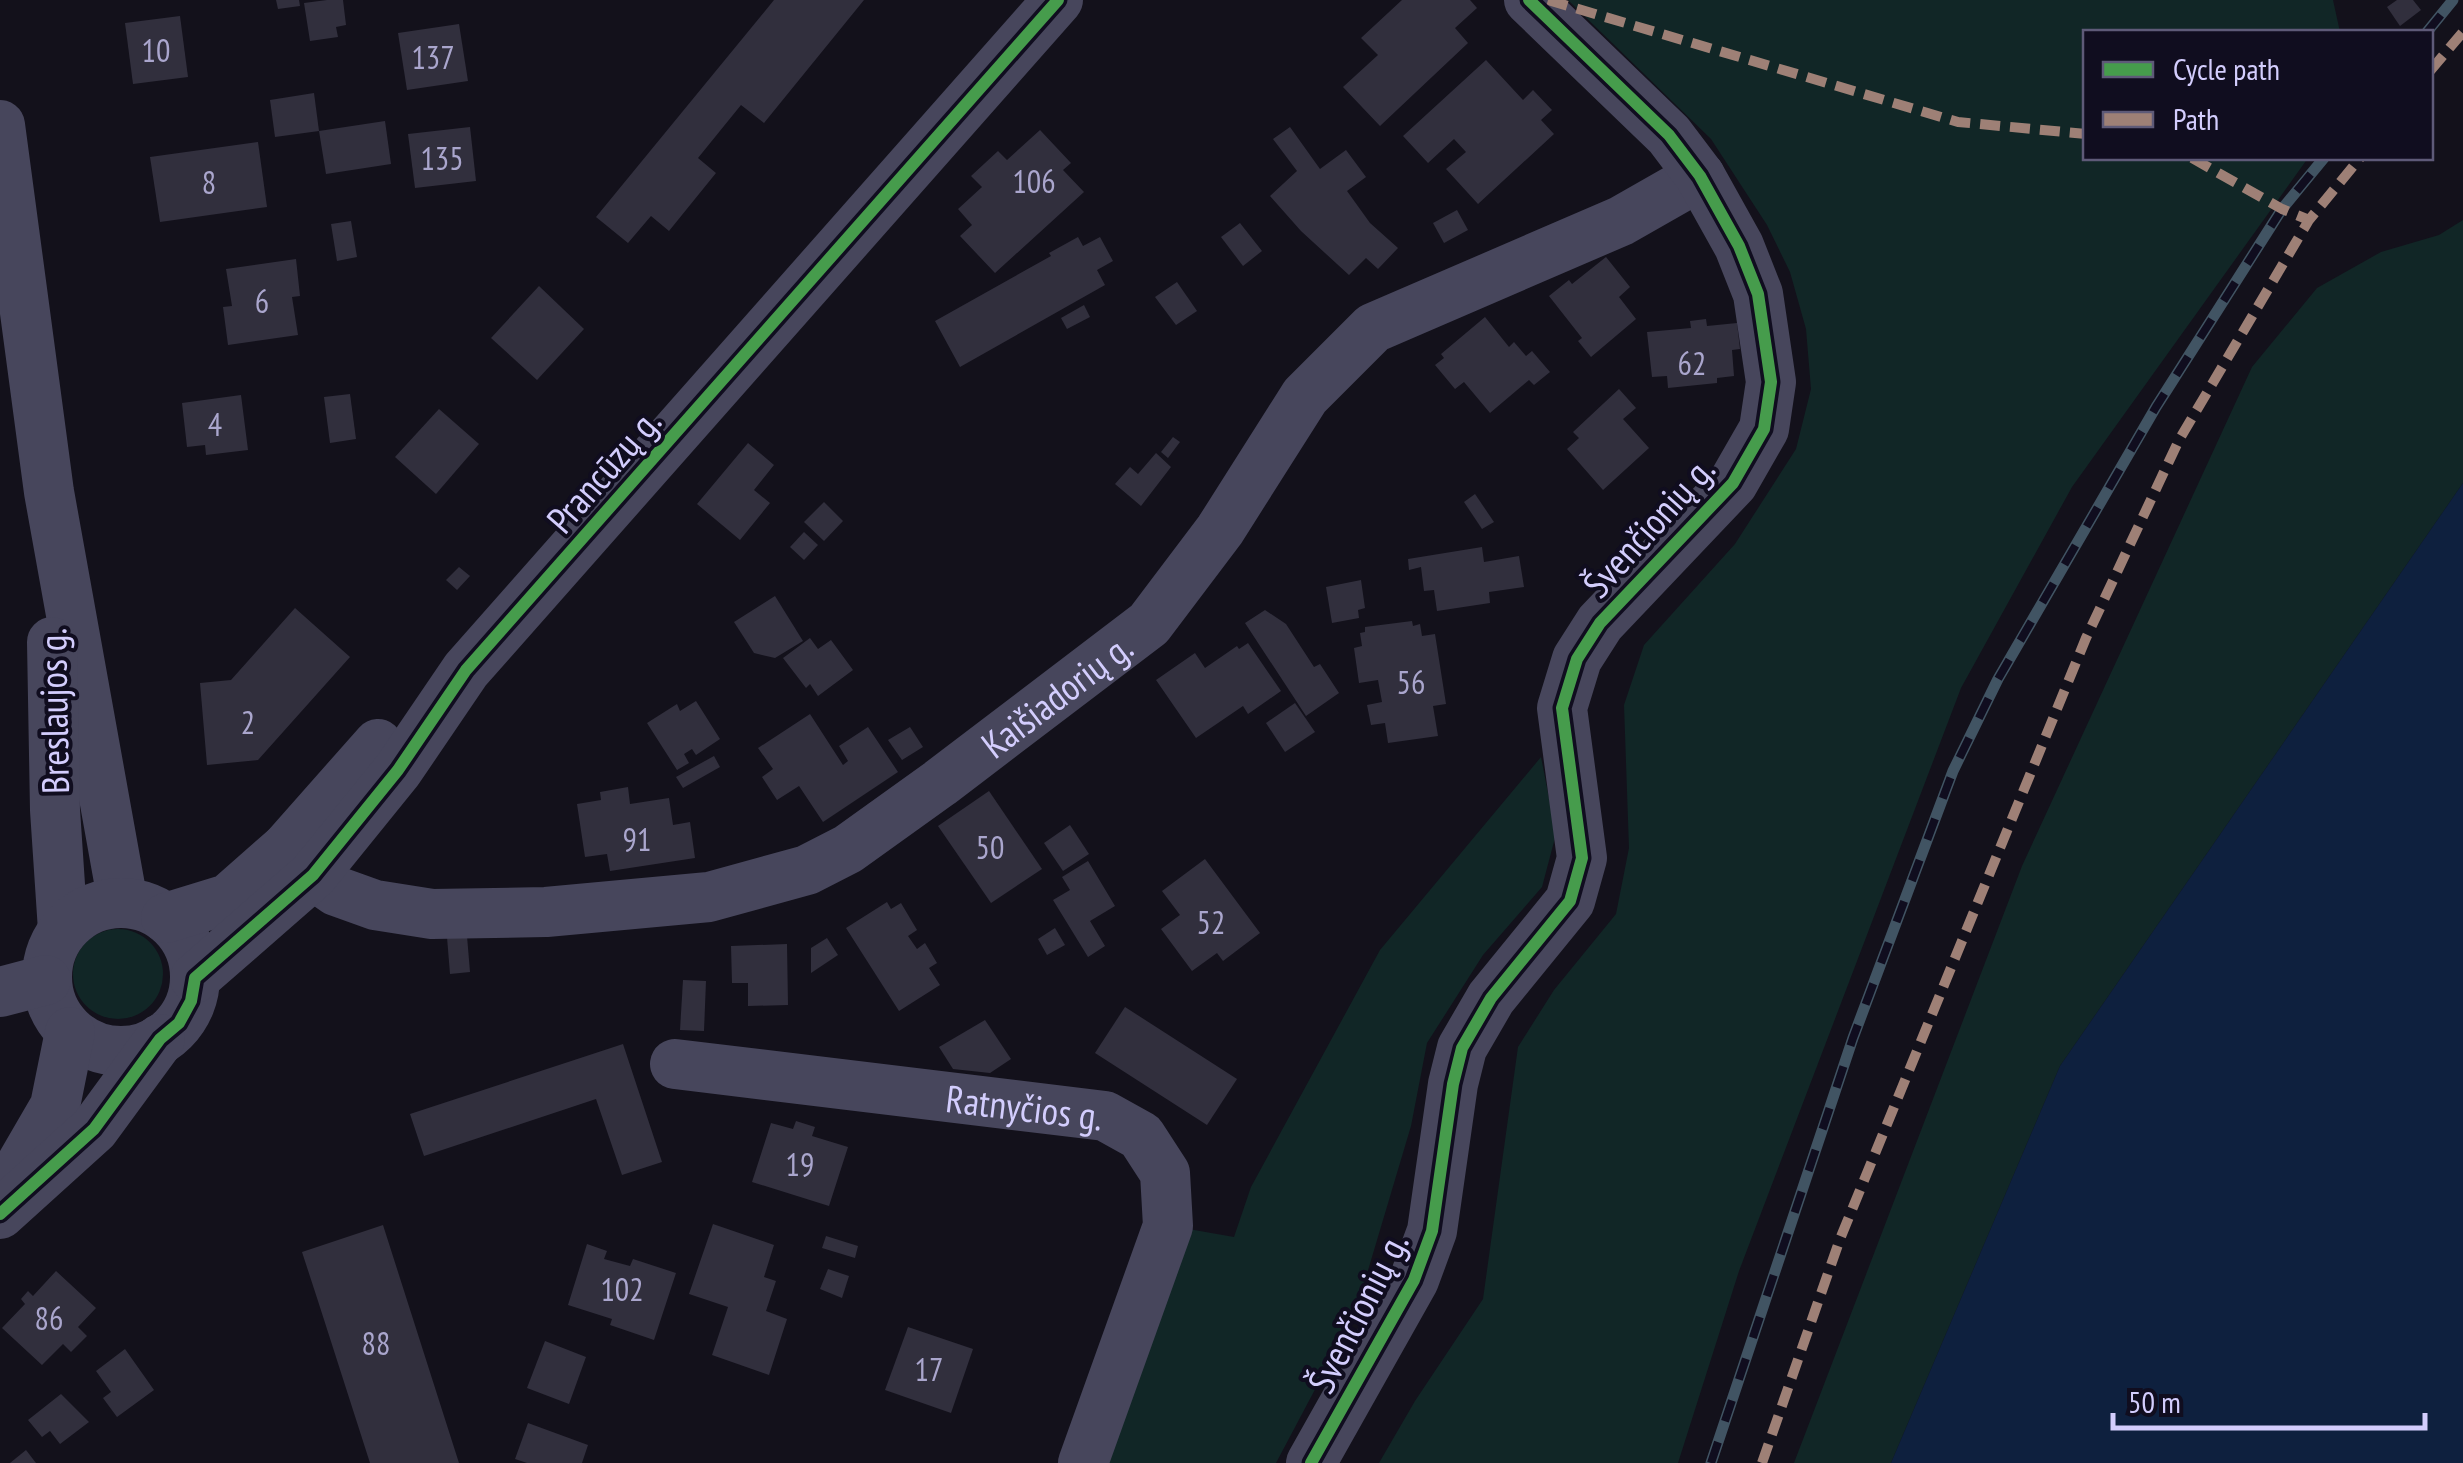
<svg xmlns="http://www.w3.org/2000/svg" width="2463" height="1463" font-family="'PT Sans Narrow',sans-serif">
	<rect width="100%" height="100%" fill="#13111b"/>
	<g fill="#112626">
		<polygon points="1568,0 2333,0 2340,32 2086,32 2086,158 2308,158 2072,487 1961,688 1739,1271 1678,1463 1379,1463 1415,1401 1483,1299 1518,1047 1554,990 1616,914 1629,848 1624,705 1644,645 1735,544 1796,449 1811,389 1806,329 1790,272 1767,225 1711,139"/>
		<polygon points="2463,220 2463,483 2060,1066 1891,1463 1794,1463 2022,866 2252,367 2317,288 2381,252 2439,235"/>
		<polygon points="1541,757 1556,834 1542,887 1483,955 1427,1043 1411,1126 1355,1314 1276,1463 1102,1463 1177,1227 1234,1237 1251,1187 1380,950"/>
		<circle cx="118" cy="974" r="45"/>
	</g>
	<polygon fill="#0e203e" points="2463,483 2463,1463 1891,1463 2060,1066"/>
	<g fill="#312f3d">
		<polygon points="276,0 299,0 300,6 278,9"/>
		<polygon points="327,0 343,0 346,25 336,27 338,37 310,41 304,3"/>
		<polygon points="774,0 864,0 764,123 741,105 698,158 716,173 669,231 651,216 628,243 596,217"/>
		<polygon points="1402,0 1470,0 1477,8 1455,28 1468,43 1380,126 1343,87 1378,55 1361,38"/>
		<polygon points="2397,0 2413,0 2421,10 2400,26 2387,7"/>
		<polygon points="180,16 188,77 133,84 125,23"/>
		<polygon points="459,24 468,81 407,90 398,33"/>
		<polygon points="1486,60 1523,100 1533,90 1552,110 1541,120 1554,134 1478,204 1446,169 1466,152 1454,139 1428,163 1403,136"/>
		<polygon points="314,93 319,131 275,137 270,100"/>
		<polygon points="385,121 391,164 326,174 319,131"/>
		<polygon points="470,127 476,181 415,188 408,134"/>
		<polygon points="1290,127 1320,169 1346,150 1366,177 1347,191 1370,223 1398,248 1378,269 1366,258 1349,275 1301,231 1270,196 1297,171 1273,139"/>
		<polygon points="1040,130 1071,163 1063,170 1084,192 995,273 960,236 972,225 958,209 982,187 971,176 998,151 1007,160"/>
		<polygon points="258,142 267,207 160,222 150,157"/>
		<polygon points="1457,210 1468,230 1444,243 1433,223"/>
		<polygon points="351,221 357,257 337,261 331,224"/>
		<polygon points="1240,223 1262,251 1243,266 1221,237"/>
		<polygon points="1078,237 1083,246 1100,237 1113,261 1097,270 1105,285 960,367 935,321 1051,256 1049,253"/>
		<polygon points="1606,257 1630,287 1619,297 1636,319 1591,357 1578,341 1582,338 1549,296 1569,280 1572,284"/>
		<polygon points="296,259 300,296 292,297 298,335 228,345 223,307 232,306 226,269"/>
		<polygon points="1177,282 1197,311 1176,325 1155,297"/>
		<polygon points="539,286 584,329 537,380 491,338"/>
		<polygon points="1084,305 1090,317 1067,329 1061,318"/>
		<polygon points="1485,317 1509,347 1514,342 1526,356 1532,351 1550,372 1534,385 1529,380 1490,413 1464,382 1455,389 1435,365 1444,358 1441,354"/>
		<polygon points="1706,319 1707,326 1737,323 1740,349 1732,350 1734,376 1717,378 1717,383 1668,388 1667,376 1652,377 1647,332 1691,328 1690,321"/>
		<polygon points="1619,389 1636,408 1623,419 1649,448 1603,490 1567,449 1579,438 1573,432"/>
		<polygon points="350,394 356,439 330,443 324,397"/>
		<polygon points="241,395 248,450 206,455 205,445 187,447 182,403"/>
		<polygon points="439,409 479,444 436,494 395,457"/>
		<polygon points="1173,437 1180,442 1168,458 1161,452"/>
		<polygon points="748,443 774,465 754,490 770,503 740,540 697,504"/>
		<polygon points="1156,453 1171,467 1141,506 1115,484 1130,467 1138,474"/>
		<polygon points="1475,494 1494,522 1482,529 1464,502"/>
		<polygon points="824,502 843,521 824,541 804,522"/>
		<polygon points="804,532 818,545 804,560 790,547"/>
		<polygon points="1482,547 1484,562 1519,556 1524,587 1489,592 1490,603 1437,611 1434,590 1424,591 1421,567 1409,570 1408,559"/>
		<polygon points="459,567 470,576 457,590 446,580"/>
		<polygon points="1361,580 1365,608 1358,610 1359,618 1332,623 1326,587"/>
		<polygon points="775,596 803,641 775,658 754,653 734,622"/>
		<polygon points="295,608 350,657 258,760 207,765 200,683 231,680"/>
		<polygon points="1265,610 1286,624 1314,667 1320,664 1339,693 1306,716 1245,623"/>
		<polygon points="1412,621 1413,626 1420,624 1422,636 1435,634 1446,704 1433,706 1438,736 1388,743 1385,723 1371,725 1367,705 1382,702 1378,680 1359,683 1354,648 1362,646 1360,633 1365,632 1365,627"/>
		<polygon points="810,638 818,649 831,640 853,670 818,696 810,684 806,688 783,658"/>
		<polygon points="1248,643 1281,691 1248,714 1243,706 1196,738 1156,680 1195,653 1205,668 1237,646 1239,649"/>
		<polygon points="696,701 720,739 696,755 692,749 684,754 689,763 677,770 647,723 677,704 680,711"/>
		<polygon points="1295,703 1315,732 1285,752 1266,723"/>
		<polygon points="810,714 843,765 848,761 839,746 868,727 898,772 823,822 799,786 777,800 762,777 773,769 758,748"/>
		<polygon points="910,727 923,747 902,760 888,740"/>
		<polygon points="714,756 720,767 683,788 676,777"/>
		<polygon points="628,787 630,804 669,798 673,825 690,822 695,858 610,871 607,854 585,857 577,804 601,800 600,792"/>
		<polygon points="989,791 1042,869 991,903 938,826"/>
		<polygon points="1070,825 1089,854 1063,871 1044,843"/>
		<polygon points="1205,859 1260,933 1223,961 1217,953 1192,971 1161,929 1180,915 1162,891"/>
		<polygon points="1088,861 1115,906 1090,921 1105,946 1088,957 1053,900 1070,890 1062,877"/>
		<polygon points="887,902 891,909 901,903 917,930 908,936 917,949 925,943 937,963 929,968 940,985 899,1011 846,928"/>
		<polygon points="1055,928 1065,945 1047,955 1038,939"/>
		<polygon points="467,936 470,972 450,974 447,937"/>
		<polygon points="827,938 838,955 811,973 811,948"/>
		<polygon points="787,944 788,1005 748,1006 748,983 732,983 731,946"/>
		<polygon points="683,980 706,981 704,1031 680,1030"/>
		<polygon points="1125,1007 1237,1079 1207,1125 1095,1053"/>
		<polygon points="985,1020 1011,1059 990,1073 953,1069 939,1047"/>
		<polygon points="623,1044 662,1162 622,1175 596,1099 424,1156 410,1114"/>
		<polygon points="796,1121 815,1127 812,1136 848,1147 829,1206 752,1182 771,1123 793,1129"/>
		<polygon points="713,1224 774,1245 764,1277 776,1281 766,1311 787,1319 769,1375 712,1355 728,1307 689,1294"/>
		<polygon points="383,1225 459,1463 370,1463 318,1301 302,1252"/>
		<polygon points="826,1236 858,1246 855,1258 822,1248"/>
		<polygon points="587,1244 607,1251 604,1259 630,1266 633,1259 676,1273 654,1340 610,1325 612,1319 568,1305"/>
		<polygon points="828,1269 849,1276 842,1298 820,1289"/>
		<polygon points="56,1271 96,1308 78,1327 87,1336 71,1352 63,1344 42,1365 2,1328 25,1304 21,1299 28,1291 33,1296"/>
		<polygon points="908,1327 973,1349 951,1413 885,1390"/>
		<polygon points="545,1341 586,1357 569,1404 527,1388"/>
		<polygon points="125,1349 154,1390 117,1417 103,1398 111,1392 96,1371"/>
		<polygon points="61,1394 89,1422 60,1444 50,1431 42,1437 28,1420"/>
		<polygon points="528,1423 588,1445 582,1463 527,1463 515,1459"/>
		<polygon points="26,1450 36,1463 10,1463"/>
	</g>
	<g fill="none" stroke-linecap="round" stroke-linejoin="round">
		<g stroke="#47465c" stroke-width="50">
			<polyline points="0,125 49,492 123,903"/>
			<polyline points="52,642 55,810 63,930"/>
			<path id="s1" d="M286 848 313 875 336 891 375 905 432 914 546 912 709 897 807 870 848 849 940 783 1149 624 1220 530 1305 396 1373 328 1621 221 1700 176"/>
			<circle cx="121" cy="977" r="74"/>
			<polyline points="166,918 228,899 286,848 378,744"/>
			<polyline points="195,978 313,875 398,770 466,670 1058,0"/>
			<polyline points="0,992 46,980"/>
			<path id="s2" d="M675 1064 1105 1116 1141 1136 1165 1173 1168 1226 1083 1463"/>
			<polyline points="8,1187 55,1106 70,1032"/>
			<polyline points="0,1214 94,1129 160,1039"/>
			<polyline points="1311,1463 1414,1280 1432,1231 1453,1084 1462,1048 1491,998 1570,901 1582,858 1562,708 1577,659 1600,623 1733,483 1764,429 1771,382 1758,294 1739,246 1700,176 1669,135 1529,0"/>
		</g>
		<g stroke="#415463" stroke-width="11">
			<g id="rail">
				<polyline points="2427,32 2453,0"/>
				<polyline points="1711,1463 1853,1038 1953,771 1998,679 2156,407 2282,209 2324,158"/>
			</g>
		</g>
		<use href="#rail" stroke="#100d1f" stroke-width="8" stroke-dasharray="22" stroke-linecap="butt"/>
		<g stroke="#9e8076" stroke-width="10" stroke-dasharray="20 10" stroke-linecap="butt">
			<polyline points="1548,0 1958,122 2086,134"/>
			<polyline points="2430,71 2463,32"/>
			<polyline points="2192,158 2282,209 2309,220"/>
			<polyline points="1762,1463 1840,1239 2086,638 2179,440 2309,220 2360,158"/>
		</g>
		<g stroke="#100d1f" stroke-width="19">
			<g id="cycleway">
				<polyline points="0,1214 94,1129 160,1039 179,1023 191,1001 195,978 313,875 398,770 466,670 1058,0"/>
				<polyline points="1311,1463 1414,1280 1432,1231 1453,1084 1462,1048 1491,998 1570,901 1582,858 1562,708 1577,659 1600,623 1733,483 1764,429 1771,382 1758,294 1739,246 1700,176 1669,135 1529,0"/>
			</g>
		</g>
		<use href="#cycleway" stroke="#469c4c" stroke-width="12"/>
	</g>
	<g text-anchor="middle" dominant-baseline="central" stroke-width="8" stroke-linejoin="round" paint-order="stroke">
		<g font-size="32" fill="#aaa6cd">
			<text x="156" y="50">10</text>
			<text x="433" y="57">137</text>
			<text x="442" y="158">135</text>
			<text x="1034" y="181">106</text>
			<text x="209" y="182">8</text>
			<text x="262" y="301">6</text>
			<text x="1692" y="363">62</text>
			<text x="215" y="424">4</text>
			<text x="1411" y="682">56</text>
			<text x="248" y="722">2</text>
			<text x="637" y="839">91</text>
			<text x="990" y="847">50</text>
			<text x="1211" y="922">52</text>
			<text x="800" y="1164">19</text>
			<text x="622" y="1289">102</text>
			<text x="49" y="1318">86</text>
			<text x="376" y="1343">88</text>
			<text x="929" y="1369">17</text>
		</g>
		<g font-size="38" fill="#d3cdfd" stroke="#100d1f">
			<text transform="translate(603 470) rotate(-49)">Prancūzų g.</text>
			<text transform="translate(1648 526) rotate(-48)">Švenčionių g.</text>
			<text stroke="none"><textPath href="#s1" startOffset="850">Kaišiadorių g.</textPath></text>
			<text transform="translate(53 711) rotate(-91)">Breslaujos g.</text>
			<text stroke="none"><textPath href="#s2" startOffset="352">Ratnyčios g.</textPath></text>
			<text transform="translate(1357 1312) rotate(-63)">Švenčionių g.</text>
		</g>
	</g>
	<rect x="2083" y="30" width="350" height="130" fill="#100d1f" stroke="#5e5a78" stroke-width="2.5"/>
	<rect x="2103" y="62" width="50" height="15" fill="#469c4c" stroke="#5e5a78" stroke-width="2.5"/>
	<text x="2173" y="80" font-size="30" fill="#d3cdfd">Cycle path</text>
	<rect x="2103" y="112" width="50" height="15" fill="#9e8076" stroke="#5e5a78" stroke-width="2.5"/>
	<text x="2173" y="130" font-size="30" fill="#d3cdfd">Path</text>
	<path d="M2113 1413v15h312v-15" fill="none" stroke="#d3cdfd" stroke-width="5"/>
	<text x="2128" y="1413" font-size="30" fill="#d3cdfd" stroke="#100d1f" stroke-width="8" paint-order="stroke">50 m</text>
</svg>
